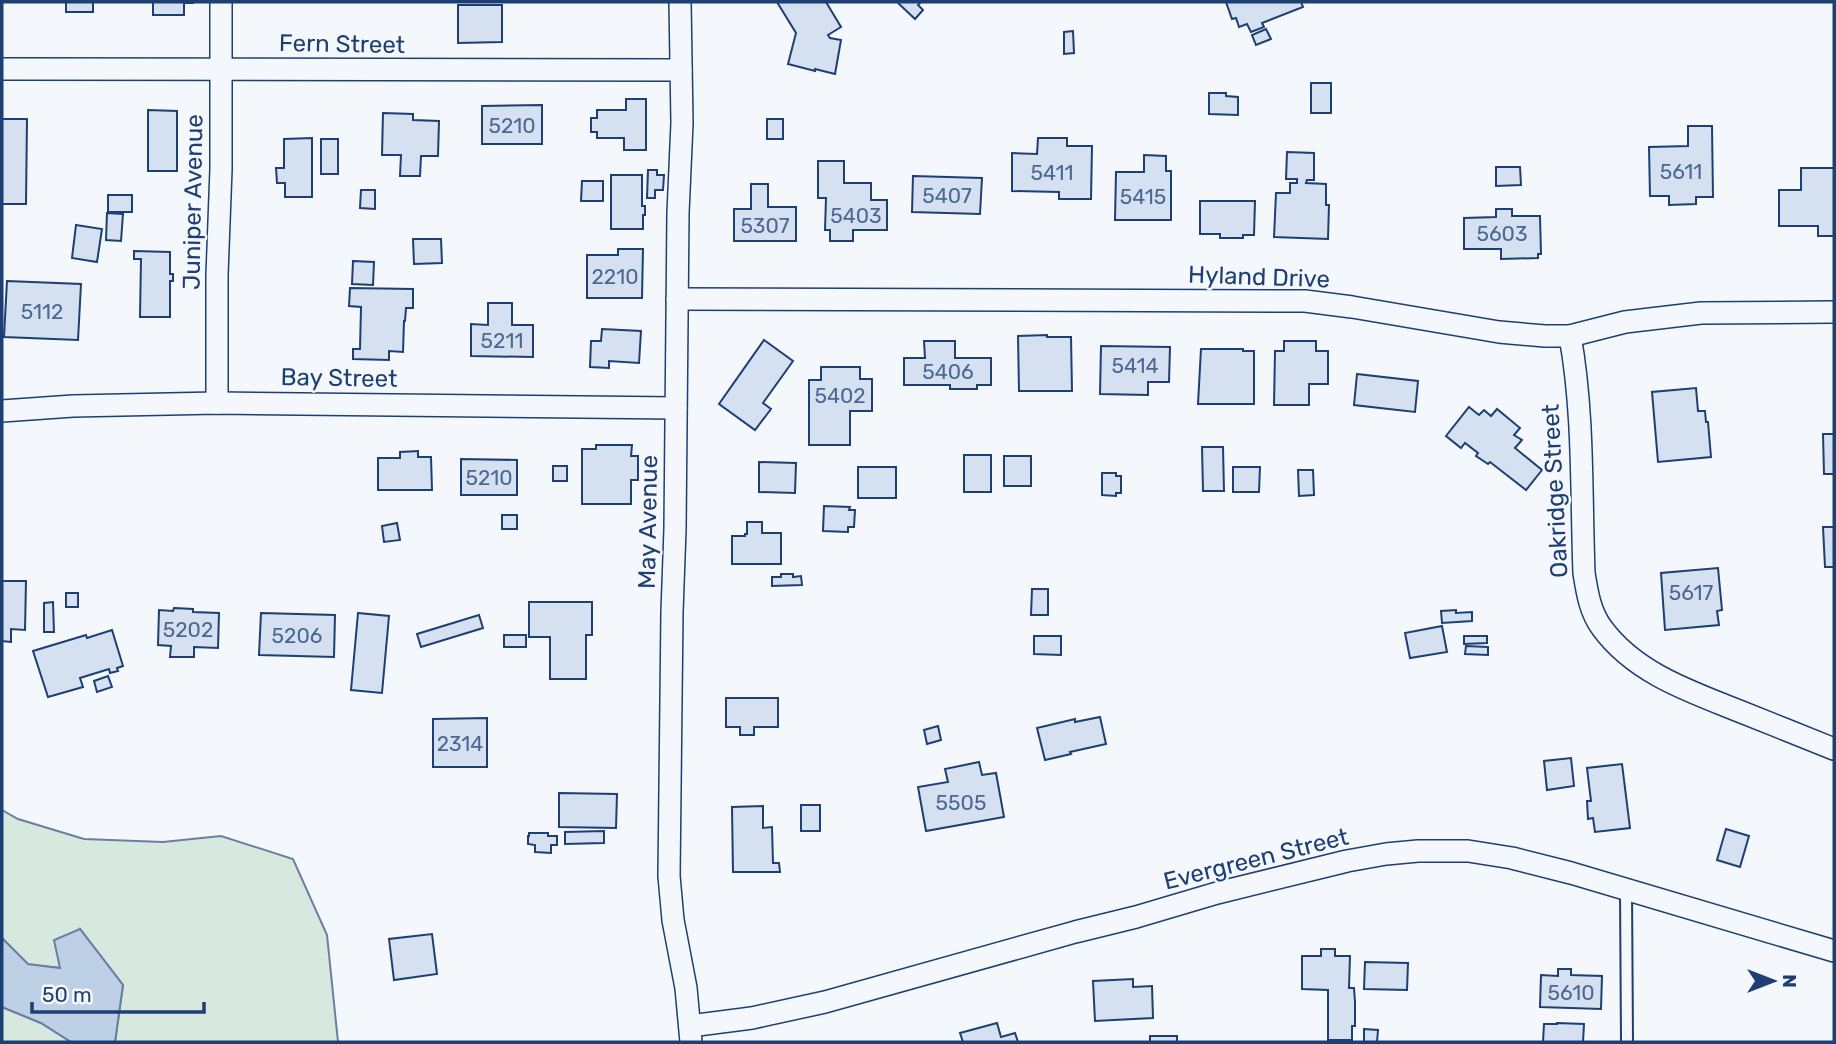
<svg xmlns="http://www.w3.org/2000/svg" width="1836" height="1044" font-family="Rubik,sans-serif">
	<rect width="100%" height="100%" fill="#f4f7fb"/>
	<g fill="#d7e8df" stroke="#687fa3" stroke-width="2">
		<polygon points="2,810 18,819 84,839 163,842 221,836 293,859 327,935 338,1042 115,1042 123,985 80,929 61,968 28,965 2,938"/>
		<polygon points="2,1007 41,1023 71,1042 2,1042"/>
	</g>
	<polygon fill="#bed0e5" stroke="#687fa3" stroke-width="2" points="80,929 123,985 115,1042 71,1042 41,1023 2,1007 2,938 28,964 60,968 54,940"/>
	<g fill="#d5e0f0" stroke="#1d3f73" stroke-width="2">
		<rect x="66" y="2" width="27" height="10"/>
		<polygon points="153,2 193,2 193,3 184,3 184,15 153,15"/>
		<polygon points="777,2 826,2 841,27 828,35 830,38 841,40 835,74 815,69 815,71 788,64 796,33"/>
		<polygon points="897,2 921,2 918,5 923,10 915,19"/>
		<polygon points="1226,2 1301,2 1303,7 1262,23 1264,27 1251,32 1247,24 1239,27 1236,18 1232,19"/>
		<polygon points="458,5 502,5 502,42 458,43"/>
		<polygon points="1266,29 1271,39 1256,45 1252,35"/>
		<polygon points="1073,31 1074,53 1064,54 1064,32"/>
		<rect x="1311" y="83" width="20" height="30"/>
		<polygon points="1209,93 1226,93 1226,96 1238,97 1238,115 1209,114"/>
		<polygon points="626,99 646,99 646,150 624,150 624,138 597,138 597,132 591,132 591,118 597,118 597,110 626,110"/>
		<polygon points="542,105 542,144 482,144 482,106"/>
		<polygon points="148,110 177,111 177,171 148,171"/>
		<polygon points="383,113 413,114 413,120 439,121 438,156 421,156 420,176 400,176 401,155 382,155"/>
		<polygon points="2,119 27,119 26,204 2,204"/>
		<rect x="767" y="119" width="16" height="20"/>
		<polygon points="1688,126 1712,126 1713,197 1696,197 1696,204 1669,205 1669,196 1650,196 1649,147 1688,146"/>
		<polygon points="312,138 312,197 285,197 285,183 277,183 276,168 284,168 284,139"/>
		<polygon points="1038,138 1067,138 1067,146 1092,146 1091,199 1059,199 1059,192 1012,191 1012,153 1037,154"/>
		<rect x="321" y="139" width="17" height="35"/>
		<polygon points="1287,152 1314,153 1314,180 1307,180 1306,183 1326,184 1326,205 1329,205 1328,239 1274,237 1276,193 1290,193 1290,183 1297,183 1297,179 1286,179"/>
		<polygon points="1144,155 1166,156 1166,171 1171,171 1171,220 1115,220 1116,172 1144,172"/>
		<polygon points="818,161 844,161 844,183 871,183 871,200 887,200 887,230 853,230 853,241 830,241 830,230 825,230 826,198 818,198"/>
		<polygon points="1496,167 1520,167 1521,185 1496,186"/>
		<polygon points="1801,168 1834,168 1834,236 1818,236 1818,226 1779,226 1779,190 1801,190"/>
		<polygon points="648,170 657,170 657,175 664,175 663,190 655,190 655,198 647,198"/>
		<polygon points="611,175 642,175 642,206 645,206 645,215 643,215 643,229 611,229"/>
		<polygon points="913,176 982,178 980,214 912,212"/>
		<polygon points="582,181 603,181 603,201 581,201"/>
		<polygon points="751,184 768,184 768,207 796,207 796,241 734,241 734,209 751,209"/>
		<polygon points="361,190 375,190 375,209 360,208"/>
		<rect x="108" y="195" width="24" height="17"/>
		<polygon points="1200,201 1255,201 1254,235 1243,235 1243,238 1220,238 1220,234 1200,234"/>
		<polygon points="1496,209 1512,209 1512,216 1540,216 1541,254 1538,254 1538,258 1501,259 1501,249 1464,249 1464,218 1496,217"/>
		<polygon points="107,213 123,214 121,241 106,240"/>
		<polygon points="76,225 102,229 97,262 72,258"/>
		<polygon points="413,239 441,239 442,263 414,264"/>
		<polygon points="618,249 643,249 642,298 587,298 587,255 618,255"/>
		<polygon points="134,251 170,252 170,274 173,274 173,281 170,281 170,317 140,317 141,259 134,259"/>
		<polygon points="353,261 374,262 373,285 352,284"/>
		<polygon points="7,281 81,284 78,340 4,337"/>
		<polygon points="350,288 413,289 413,308 406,308 405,321 404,321 403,352 389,351 389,360 353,359 353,349 360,349 361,307 349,306"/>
		<polygon points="488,303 512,303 512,325 533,325 533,357 471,356 471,324 488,325"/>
		<polygon points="602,329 641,331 639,363 609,361 609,368 590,367 591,341 601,341"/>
		<polygon points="1047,335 1047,337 1071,337 1072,391 1019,391 1018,336"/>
		<polygon points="764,340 793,361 763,403 771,409 755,430 719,404"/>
		<polygon points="924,341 955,341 955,358 991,358 991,385 977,385 977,389 950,389 950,385 904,385 904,358 925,358"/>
		<polygon points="1284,341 1316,341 1316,351 1328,351 1328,384 1309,384 1309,405 1274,405 1275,351 1284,351"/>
		<polygon points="1101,346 1170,347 1169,382 1148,382 1148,395 1100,394"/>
		<polygon points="1201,349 1243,349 1243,351 1254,351 1254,404 1198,404"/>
		<polygon points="821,367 860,367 860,379 872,379 872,411 850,411 850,445 809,445 809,380 821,380"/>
		<polygon points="1357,374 1418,381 1415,412 1354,405"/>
		<polygon points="1696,388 1698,411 1705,411 1706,422 1708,422 1711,457 1658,462 1652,392"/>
		<polygon points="1469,407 1479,415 1484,410 1491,416 1497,409 1520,428 1514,435 1522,440 1515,448 1542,470 1526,490 1490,462 1488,464 1476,456 1478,453 1465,443 1461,448 1446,436"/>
		<polygon points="1823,434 1834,434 1834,474 1824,474"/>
		<polygon points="596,445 632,445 631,456 638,456 638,480 631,480 631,504 582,504 582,449 596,449"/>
		<polygon points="1202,447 1223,447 1224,491 1203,491"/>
		<polygon points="418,451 418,457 431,457 432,490 378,490 378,458 400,458 400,452"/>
		<rect x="964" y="455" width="27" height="37"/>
		<rect x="1004" y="456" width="27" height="30"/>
		<polygon points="461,459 517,460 517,495 461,495"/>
		<polygon points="759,462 796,463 795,493 759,492"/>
		<rect x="553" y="466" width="14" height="15"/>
		<rect x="858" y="467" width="38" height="31"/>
		<polygon points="1233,467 1260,467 1259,492 1233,492"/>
		<polygon points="1298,470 1313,470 1314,495 1299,496"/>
		<polygon points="1102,473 1116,473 1116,476 1121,476 1121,493 1116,493 1116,496 1102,495"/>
		<polygon points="824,506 850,507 849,510 855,510 854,527 848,527 848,532 823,531"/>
		<rect x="502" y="515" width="15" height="14"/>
		<polygon points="747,522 762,522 762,533 781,533 781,564 732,564 732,536 745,536 745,534 747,534"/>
		<polygon points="397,523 400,540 384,542 382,526"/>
		<polygon points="1823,527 1834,527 1834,567 1825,567"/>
		<polygon points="1718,568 1722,610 1717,611 1719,625 1665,630 1661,573"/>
		<polygon points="781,574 793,574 793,577 801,576 802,585 772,586 772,577 781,577"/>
		<polygon points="2,581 26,581 25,630 11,629 11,642 2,641"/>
		<polygon points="1032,589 1048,589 1048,615 1031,615"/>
		<rect x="66" y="593" width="12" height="14"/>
		<polygon points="53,602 54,632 44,632 44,603"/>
		<polygon points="529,602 592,602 592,635 586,635 586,679 550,679 550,637 529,637"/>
		<polygon points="174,608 193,609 193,612 219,613 218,648 194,647 194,657 170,657 171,646 158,645 159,610 173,611"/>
		<polygon points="1456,610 1456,613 1472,612 1472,621 1442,623 1441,611"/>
		<polygon points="261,613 335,615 334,657 259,655"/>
		<polygon points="358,613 389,616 382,693 351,690"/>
		<polygon points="479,615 483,628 421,647 417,634"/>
		<polygon points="1442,626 1447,652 1410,658 1405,633"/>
		<polygon points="112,630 123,666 117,668 118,671 110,673 109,669 80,678 83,687 48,697 33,651 86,635 87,638"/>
		<rect x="504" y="635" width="22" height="12"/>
		<polygon points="1034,636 1061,636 1061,655 1034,654"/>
		<polygon points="1464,636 1487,636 1487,643 1464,644"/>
		<polygon points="1466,646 1488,647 1488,655 1465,654"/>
		<polygon points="108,676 112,687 97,692 94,681"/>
		<polygon points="726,698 778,698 778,727 754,727 754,735 740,735 740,727 726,727"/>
		<polygon points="1100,717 1106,744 1070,752 1071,754 1045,760 1037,728 1075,719 1075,722"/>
		<polygon points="487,718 487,767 433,767 433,719"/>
		<polygon points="938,726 941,740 927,744 924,730"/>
		<polygon points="1571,758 1574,786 1547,790 1544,761"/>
		<polygon points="979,762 982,775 996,773 1004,817 926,831 918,787 948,782 945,769"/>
		<polygon points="1622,764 1630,828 1595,832 1593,818 1588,819 1587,801 1591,801 1587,768"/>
		<polygon points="559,793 617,794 616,828 559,827"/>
		<rect x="801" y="805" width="19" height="26"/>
		<polygon points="763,806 763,828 772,827 773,863 779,863 780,872 733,872 732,807"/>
		<polygon points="1726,829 1749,836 1740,867 1717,860"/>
		<polygon points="604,831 604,843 565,844 565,832"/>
		<polygon points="529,833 548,833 548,836 557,836 557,845 551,845 551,853 535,852 535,845 528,844 528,836 529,836"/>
		<polygon points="432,934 437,974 394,980 389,939"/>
		<polygon points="1321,949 1335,949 1335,956 1350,956 1349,988 1354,988 1355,1002 1355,1026 1352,1026 1352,1040 1328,1040 1328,990 1302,989 1302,956 1321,956"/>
		<polygon points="1365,962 1408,963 1407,990 1364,989"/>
		<polygon points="1558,969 1571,969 1571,975 1602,976 1601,1009 1540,1007 1541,975 1558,976"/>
		<polygon points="1133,979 1133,987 1152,986 1153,1018 1095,1021 1093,981"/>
		<polygon points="997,1023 1001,1037 1015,1033 1018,1042 963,1042 960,1033"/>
		<polygon points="1557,1023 1584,1024 1583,1042 1543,1042 1544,1024 1557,1024"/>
		<polygon points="1364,1029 1378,1030 1377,1042 1364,1042"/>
		<rect x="1150" y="1036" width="27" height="6"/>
	</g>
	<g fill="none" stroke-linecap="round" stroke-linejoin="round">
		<g stroke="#1d3f73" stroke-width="14">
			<polyline id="service" points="1626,889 1627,1042"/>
		</g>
		<g stroke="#1d3f73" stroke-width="24">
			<g id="minor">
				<polyline points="680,2 682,123 678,213 675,529 672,612 669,876 673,920 686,988 691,1042"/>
				<path d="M2 69C228 68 454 71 681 70"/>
				<polyline points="677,299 1305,301 1352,307 1499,332 1545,336 1570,336 1625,322 1701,313 1834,312"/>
				<path d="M1570 336C1584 413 1581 494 1584 573 1587 592 1590 612 1602 628 1635 673 1689 691 1739 711 1771 724 1802 736 1834 749"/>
				<polyline points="217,403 217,275 221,169 221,2"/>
				<polyline points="2,411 73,406 217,403 676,408"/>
				<polyline points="690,1026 752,1018 825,1002 1075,932 1136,917 1217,893 1347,861 1386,854 1418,851 1468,851 1512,858 1571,873 1834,951"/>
			</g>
		</g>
		<use href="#service" stroke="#f4f7fb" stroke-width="10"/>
		<use href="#minor" stroke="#f4f7fb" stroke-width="21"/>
	</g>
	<g text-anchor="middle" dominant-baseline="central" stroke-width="5" stroke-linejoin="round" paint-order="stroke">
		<g font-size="21" fill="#4b6792">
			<text x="512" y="125">5210</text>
			<text x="1681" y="171">5611</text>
			<text x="1052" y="172">5411</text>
			<text x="947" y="195">5407</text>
			<text x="1143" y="196">5415</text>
			<text x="856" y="215">5403</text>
			<text x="765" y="225">5307</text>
			<text x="1502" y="233">5603</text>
			<text x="615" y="276">2210</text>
			<text x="42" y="311">5112</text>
			<text x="502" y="340">5211</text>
			<text x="1135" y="365">5414</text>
			<text x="948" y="371">5406</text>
			<text x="840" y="395">5402</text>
			<text x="489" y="477">5210</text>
			<text x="1691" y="592">5617</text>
			<text x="188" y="629">5202</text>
			<text x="297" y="635">5206</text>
			<text x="460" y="743">2314</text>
			<text x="961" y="802">5505</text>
			<text x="1571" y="992">5610</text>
		</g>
		<g font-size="24" fill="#1d3f73" stroke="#f4f7fb">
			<text transform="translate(342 44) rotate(1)">Fern Street</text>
			<text transform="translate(193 202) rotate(-89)">Juniper Avenue</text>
			<text transform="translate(1259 277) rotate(2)">Hyland Drive</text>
			<text transform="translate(339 378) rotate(1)">Bay Street</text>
			<text transform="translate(1555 491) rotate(-93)">Oakridge Street</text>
			<text transform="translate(648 522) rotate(-89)">May Avenue</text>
			<text transform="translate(1256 859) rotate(-14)">Evergreen Street</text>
		</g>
	</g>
	<rect width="1836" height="1044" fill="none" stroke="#1d3f73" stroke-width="7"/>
	<g transform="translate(1773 981) rotate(90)" stroke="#f4f7fb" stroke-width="5" paint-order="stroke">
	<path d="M0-5L12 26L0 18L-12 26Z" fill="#1d3f73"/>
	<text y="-10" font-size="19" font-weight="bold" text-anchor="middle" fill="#1d3f73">N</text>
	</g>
	<path d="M32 1002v10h172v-10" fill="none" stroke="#1d3f73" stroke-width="3.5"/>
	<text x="42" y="1002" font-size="21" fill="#1d3f73" stroke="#f4f7fb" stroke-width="5" paint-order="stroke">50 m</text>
</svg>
